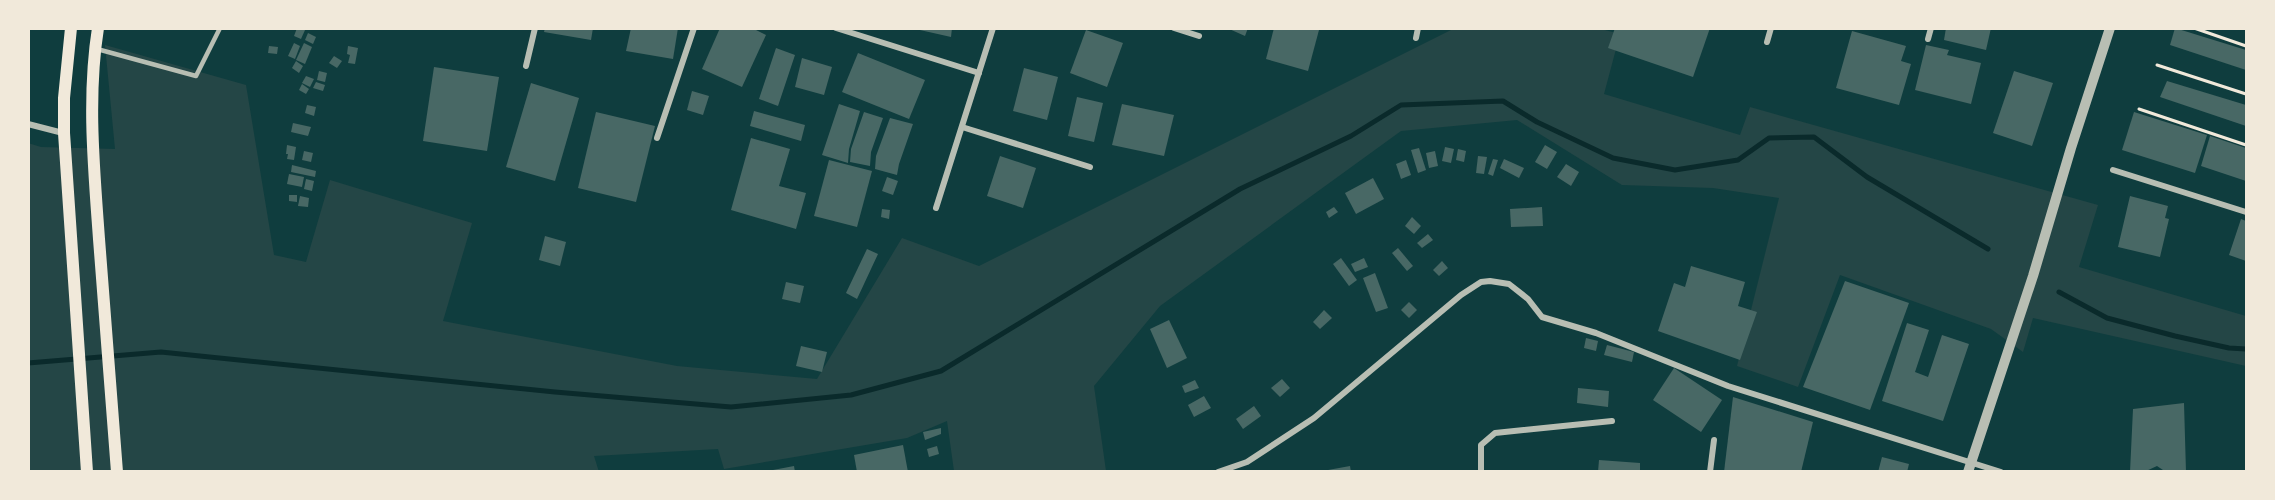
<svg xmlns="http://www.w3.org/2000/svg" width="2275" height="500" font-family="Figtree,sans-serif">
	<rect width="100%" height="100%" fill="#0f3d3e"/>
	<polygon fill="#244646" points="1453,29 1601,29 1620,34 1604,94 1740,135 1750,107 2098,205 2079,267 2246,316 2246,366 2033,318 2023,352 1991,329 1840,275 1798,387 1737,366 1779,198 1713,188 1622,185 1517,120 1401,131 1160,306 1094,386 1106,471 954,471 947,421 907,438 724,469 718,449 594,456 599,472 29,471 28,143 41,147 115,149 105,45 246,85 274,255 306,262 330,180 472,223 443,321 677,366 817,379 902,238 979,266"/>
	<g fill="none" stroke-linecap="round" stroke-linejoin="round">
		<g stroke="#0a2a2b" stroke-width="5">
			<polyline points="2059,292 2107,318 2175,336 2229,348 2246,349"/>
			<polyline points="28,363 161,352 555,392 731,407 851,395 941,371 1240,189 1351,136 1401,105 1503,101 1537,122 1613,158 1675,170 1738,160 1769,138 1814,137 1867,177 1988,249"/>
		</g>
	</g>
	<g fill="#486865">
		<polygon points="297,28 305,30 301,39 294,36"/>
		<polygon points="545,28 593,28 591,40 544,32"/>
		<polygon points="631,28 678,28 673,59 626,51"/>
		<polygon points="720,28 752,28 766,35 742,87 702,69"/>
		<polygon points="911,28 952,28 951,37"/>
		<polygon points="1227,28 1248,28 1245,36"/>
		<polygon points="1274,28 1319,30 1308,71 1266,59"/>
		<polygon points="1615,28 1710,28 1693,77 1608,48"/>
		<polygon points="1946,28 1991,28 1986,50 1944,40"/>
		<polygon points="2175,28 2246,50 2246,70 2170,45"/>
		<polygon points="1086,30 1123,43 1107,87 1070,73"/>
		<polygon points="1852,31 1906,46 1901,61 1911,64 1899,105 1836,88"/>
		<polygon points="308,33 316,37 313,44 305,40"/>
		<polygon points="294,43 300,46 295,59 288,56"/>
		<polygon points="304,43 312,47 305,64 296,60"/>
		<polygon points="1926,45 1949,50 1947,55 1981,63 1971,104 1915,90"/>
		<polygon points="269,46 278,47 277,54 268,53"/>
		<polygon points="348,46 358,48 355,64 348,63 350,55 347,54"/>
		<polygon points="776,48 795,55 778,106 759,99"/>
		<polygon points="858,53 925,80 909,119 842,92"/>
		<polygon points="334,56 342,61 337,68 329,63"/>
		<polygon points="802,58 832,67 824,95 795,87"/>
		<polygon points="296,61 303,66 299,73 292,68"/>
		<polygon points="434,67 499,77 487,151 423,141"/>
		<polygon points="1024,68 1058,77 1047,120 1013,111"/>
		<polygon points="319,71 327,73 325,82 317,80"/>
		<polygon points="2014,71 2053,83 2032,146 1993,133"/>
		<polygon points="306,76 314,79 310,87 302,83"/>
		<polygon points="2167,81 2246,105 2246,126 2160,97"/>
		<polygon points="316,82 325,85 323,91 313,88"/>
		<polygon points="531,83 579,98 555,181 506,167"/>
		<polygon points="302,84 309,89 306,94 299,90"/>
		<polygon points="692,91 709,96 703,115 687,110"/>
		<polygon points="1077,97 1103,103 1094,142 1068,136"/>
		<polygon points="839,104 860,111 849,149 848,163 822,155"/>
		<polygon points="1122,104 1174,115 1164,156 1112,145"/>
		<polygon points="307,105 316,107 314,116 305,113"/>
		<polygon points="754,111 805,125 801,141 750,126"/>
		<polygon points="596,112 655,126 636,202 578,188"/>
		<polygon points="864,112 883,118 871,152 870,166 850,162 851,149"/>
		<polygon points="2134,112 2207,135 2195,173 2122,150"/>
		<polygon points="890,118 913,124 899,164 897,175 875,169 876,156"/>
		<polygon points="293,123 311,127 308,136 291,132"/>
		<polygon points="2210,136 2246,148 2246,181 2201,166"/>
		<polygon points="751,138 790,149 779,186 806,193 796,229 731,210"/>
		<polygon points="287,145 296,147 294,160 287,159 288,154 286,154"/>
		<polygon points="1545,145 1557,152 1547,169 1535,162"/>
		<polygon points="1445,147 1454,149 1451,163 1442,161"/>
		<polygon points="1419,148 1426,170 1418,173 1411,150"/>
		<polygon points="1458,149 1466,151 1464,162 1456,160"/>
		<polygon points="304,151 313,153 311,162 302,160"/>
		<polygon points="1435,151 1438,166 1429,168 1426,153"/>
		<polygon points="1000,156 1036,168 1023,208 987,196"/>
		<polygon points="1478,156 1487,157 1484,174 1476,173"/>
		<polygon points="1493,159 1498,160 1493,176 1488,174"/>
		<polygon points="1504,159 1524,168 1519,178 1500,168"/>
		<polygon points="829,160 872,171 857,227 814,216"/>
		<polygon points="1406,160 1411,175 1401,179 1396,164"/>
		<polygon points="1566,164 1579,172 1571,186 1557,177"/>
		<polygon points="292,165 316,171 315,177 291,172"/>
		<polygon points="289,174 304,177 302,187 287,184"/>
		<polygon points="887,177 898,181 893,195 882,191"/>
		<polygon points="1373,178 1384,199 1356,214 1345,193"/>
		<polygon points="306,179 314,181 312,191 304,189"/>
		<polygon points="289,195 297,195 297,202 289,201"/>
		<polygon points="300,196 309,198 308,207 298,206"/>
		<polygon points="2130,196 2168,206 2165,218 2169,219 2160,257 2118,247"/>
		<polygon points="1334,207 1338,212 1329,218 1326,212"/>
		<polygon points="1542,207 1543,226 1511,227 1510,209"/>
		<polygon points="882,209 890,210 889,219 881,217"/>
		<polygon points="1412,217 1421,226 1414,234 1405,226"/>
		<polygon points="2241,219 2246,221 2246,261 2229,255"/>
		<polygon points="1428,234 1433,240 1422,248 1417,243"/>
		<polygon points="545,236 566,242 560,266 539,260"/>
		<polygon points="1398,248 1413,266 1407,271 1392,253"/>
		<polygon points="867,249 878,254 857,299 846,293"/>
		<polygon points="1341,258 1357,280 1349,286 1333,264"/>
		<polygon points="1364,258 1368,267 1355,272 1351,264"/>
		<polygon points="1442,261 1448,268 1439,276 1433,270"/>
		<polygon points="1691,266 1745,282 1738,306 1757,312 1740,360 1658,331 1674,283 1685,287"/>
		<polygon points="1375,273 1388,308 1376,312 1363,278"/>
		<polygon points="1845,281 1909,303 1870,410 1803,387"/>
		<polygon points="786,282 804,286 800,303 782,299"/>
		<polygon points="1409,302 1417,310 1409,318 1401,310"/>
		<polygon points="1324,310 1332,318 1320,329 1313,322"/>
		<polygon points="1169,320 1187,358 1167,368 1150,329"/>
		<polygon points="1907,323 1929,330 1915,372 1928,377 1942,335 1969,344 1943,421 1882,401"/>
		<polygon points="1586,338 1598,341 1596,351 1584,348"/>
		<polygon points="1607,345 1634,352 1632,362 1604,355"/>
		<polygon points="801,346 827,352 822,372 796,366"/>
		<polygon points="1674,368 1722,400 1701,432 1653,400"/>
		<polygon points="1282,379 1290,388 1280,397 1271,388"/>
		<polygon points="1195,380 1199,388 1185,393 1182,386"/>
		<polygon points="1578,388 1609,391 1608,407 1577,403"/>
		<polygon points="1204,396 1211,408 1194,417 1188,405"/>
		<polygon points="1733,397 1813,422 1801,472 1724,472"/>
		<polygon points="2184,403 2186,472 2166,472 2157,466 2144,472 2130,472 2133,409"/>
		<polygon points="1254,406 1261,416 1243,429 1236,419"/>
		<polygon points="941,428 941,434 925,440 923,432"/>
		<polygon points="903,445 908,472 857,472 854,455"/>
		<polygon points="937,446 939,454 929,457 927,449"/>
		<polygon points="1882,457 1909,464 1907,472 1878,472"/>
		<polygon points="1599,460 1640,463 1640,472 1598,472"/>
		<polygon points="794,466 795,472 773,472 773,470"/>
		<polygon points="1350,466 1351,472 1328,472 1328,470"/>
	</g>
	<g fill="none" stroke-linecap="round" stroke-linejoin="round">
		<g stroke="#f1e9da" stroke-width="3">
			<polyline points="2194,28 2246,46"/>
			<polyline points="2157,65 2246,94"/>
			<polyline points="2139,109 2246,145"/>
		</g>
		<polyline stroke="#b8beb3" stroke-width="4.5" points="97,49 196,76 220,28"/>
		<g stroke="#b8beb3" stroke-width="6">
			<polyline points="836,28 979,73"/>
			<polyline points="1174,28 1199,36"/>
			<polyline points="1416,38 1418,28"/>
			<polyline points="1928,39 1931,28"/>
			<polyline points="1767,42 1771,28"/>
			<polyline points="526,66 535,28"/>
			<polyline points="28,124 63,133"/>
			<polyline points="962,127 1090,167"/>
			<polyline points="657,138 694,28"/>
			<polyline points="2113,170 2246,212"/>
			<polyline points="936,208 993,28"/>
			<polyline points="1218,472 1247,462 1314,418 1461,295 1481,282 1490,281 1509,284 1528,299 1542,317 1596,333 1728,386 2001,472"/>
			<polyline points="1481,472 1481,445 1495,433 1612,421"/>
			<polyline points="1710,472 1714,440"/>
		</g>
		<polyline stroke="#b8beb3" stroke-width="10" points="1968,472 2033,276 2071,148 2110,28"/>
		<g stroke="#f1e9da" stroke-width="12">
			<polyline points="71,28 64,98 64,133 87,472"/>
			<path d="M98 28C87 97 94 169 99 239 105 316 111 394 117 472"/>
		</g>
	</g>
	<rect width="2275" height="500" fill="none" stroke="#f1e9da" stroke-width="60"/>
</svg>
